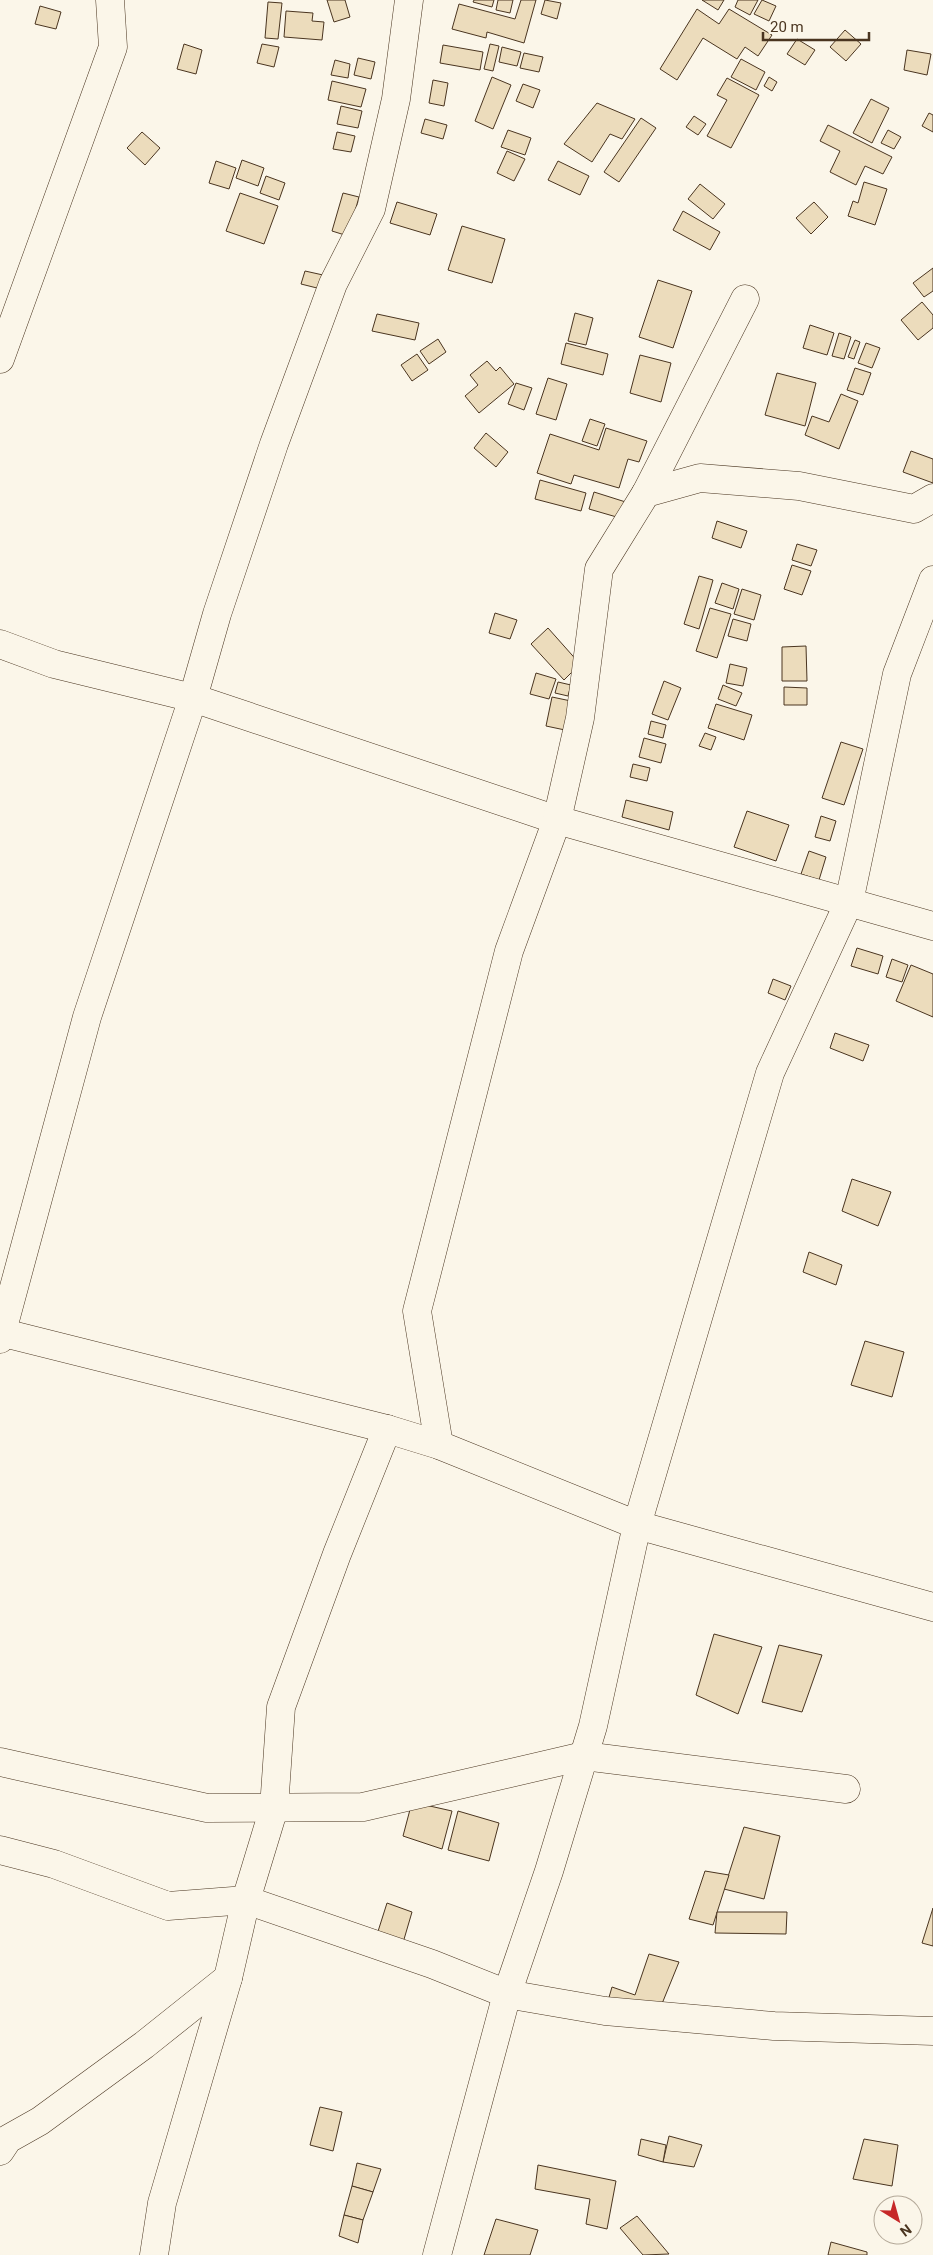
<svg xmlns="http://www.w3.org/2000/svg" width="933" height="2255" font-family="Roboto,sans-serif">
	<rect width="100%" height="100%" fill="#fbf6e9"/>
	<g fill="#ecdcbc" stroke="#4a3520">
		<polygon points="327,0 345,0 350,17 334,22"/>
		<polygon points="474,0 494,0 492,7 473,2"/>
		<polygon points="498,0 513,0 510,13 496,10"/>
		<polygon points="521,0 536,0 524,43 487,32 486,38 452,29 459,4 515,19"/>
		<polygon points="545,0 561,3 557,19 541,14"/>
		<polygon points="702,0 724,0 718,10"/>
		<polygon points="738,0 758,0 750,15 735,7"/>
		<polygon points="762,0 776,6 769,21 754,14"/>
		<polygon points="268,2 282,3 278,39 265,38"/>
		<polygon points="40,6 61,12 56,29 35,24"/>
		<polygon points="697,9 719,24 729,9 772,35 758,56 745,47 737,59 703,38 677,80 660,69"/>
		<polygon points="286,11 313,13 312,21 324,22 322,40 284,37"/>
		<polygon points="845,30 861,44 846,61 830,47"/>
		<polygon points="797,39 815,50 805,65 787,54"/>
		<polygon points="184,44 202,50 196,74 177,69"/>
		<polygon points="262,44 279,47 274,67 257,63"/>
		<polygon points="490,44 499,46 493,71 484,69"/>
		<polygon points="443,45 483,52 480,70 440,63"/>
		<polygon points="502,47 521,52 517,66 499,62"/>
		<polygon points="907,50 931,54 927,75 904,70"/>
		<polygon points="524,53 543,57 539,72 520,68"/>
		<polygon points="358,58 375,62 371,79 354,75"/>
		<polygon points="741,59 765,72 756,90 731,77"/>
		<polygon points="335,60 350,64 348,78 331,75"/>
		<polygon points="492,77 511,85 493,129 475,121"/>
		<polygon points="769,77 777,82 772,91 764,86"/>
		<polygon points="727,78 759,95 731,148 707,136 727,100 717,95"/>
		<polygon points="433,80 448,83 444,106 429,103"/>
		<polygon points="332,81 366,89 361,107 328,100"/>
		<polygon points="523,84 540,90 533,108 516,101"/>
		<polygon points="871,99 889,108 872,143 853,133"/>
		<polygon points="597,103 635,119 622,139 610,134 592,162 564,144"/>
		<polygon points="341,106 362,111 358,128 337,124"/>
		<polygon points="929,113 933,115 933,132 922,126"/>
		<polygon points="694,116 706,124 698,135 686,127"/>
		<polygon points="641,118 656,128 619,182 604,172"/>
		<polygon points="425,119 447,125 443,139 421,133"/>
		<polygon points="828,125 892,157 883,174 865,166 856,185 830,172 840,151 820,141"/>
		<polygon points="508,130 531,138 525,155 501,147"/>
		<polygon points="888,130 901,137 894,149 881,143"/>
		<polygon points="142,132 160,148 145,165 127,148"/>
		<polygon points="337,132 355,136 351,152 333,149"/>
		<polygon points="507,151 525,159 514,181 497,173"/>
		<polygon points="242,160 264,168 258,186 236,178"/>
		<polygon points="216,161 236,168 229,189 209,183"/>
		<polygon points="558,161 589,176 580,195 548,180"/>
		<polygon points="266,176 285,183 279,200 260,193"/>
		<polygon points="864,182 887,189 875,225 848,216 853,201 858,203"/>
		<polygon points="700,184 725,204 713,219 688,199"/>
		<polygon points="240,193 278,206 264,244 226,231"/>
		<polygon points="343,193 359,197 348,236 332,231"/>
		<polygon points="397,202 437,214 430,235 390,223"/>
		<polygon points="814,202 828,217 811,234 796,218"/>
		<polygon points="683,211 720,232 710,250 673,230"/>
		<polygon points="462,226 505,239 492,283 448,270"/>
		<polygon points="933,268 933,291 924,297 913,283"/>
		<polygon points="305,271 323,275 321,289 301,284"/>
		<polygon points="658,280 692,291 673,348 639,337"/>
		<polygon points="922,302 933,315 933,328 918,340 901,320"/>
		<polygon points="575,313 593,318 586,345 568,341"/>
		<polygon points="377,314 419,323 415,340 372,331"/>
		<polygon points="810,325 834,333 827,355 803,348"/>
		<polygon points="839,333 851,337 844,359 832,356"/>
		<polygon points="438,339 446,352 429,364 420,351"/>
		<polygon points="855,340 860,342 854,359 848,357"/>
		<polygon points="566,343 608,354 603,375 561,364"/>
		<polygon points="866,343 880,348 872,368 858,363"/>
		<polygon points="417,354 428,370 412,381 401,365"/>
		<polygon points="640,355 671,363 661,402 630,393"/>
		<polygon points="487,361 496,371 500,367 514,384 479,413 465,396 478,385 470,375"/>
		<polygon points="855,368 871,373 863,395 847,390"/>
		<polygon points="777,373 816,383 805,426 765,415"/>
		<polygon points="548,378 567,384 556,420 536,414"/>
		<polygon points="516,383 532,388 524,410 508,404"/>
		<polygon points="841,394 858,401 839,449 805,435 812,416 829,422"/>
		<polygon points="590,419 605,424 597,446 582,441"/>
		<polygon points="606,428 647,441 639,462 628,459 619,488 574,475 571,484 537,473 550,434 599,450"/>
		<polygon points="486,433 508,452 496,467 474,448"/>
		<polygon points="911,451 933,459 933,483 903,472"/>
		<polygon points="540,480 586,493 581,511 535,499"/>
		<polygon points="594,492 632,504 627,520 589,509"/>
		<polygon points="717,521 747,531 741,548 712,538"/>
		<polygon points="797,544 817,550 811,566 792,560"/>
		<polygon points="792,565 811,571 802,595 784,589"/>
		<polygon points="699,576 713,580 699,629 684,624"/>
		<polygon points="722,583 739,589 733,609 715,603"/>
		<polygon points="742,589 761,595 754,620 734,614"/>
		<polygon points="710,608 731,614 717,658 696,651"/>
		<polygon points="495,613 517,620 510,639 489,633"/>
		<polygon points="733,619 751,624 747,641 728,636"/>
		<polygon points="548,628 580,664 564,680 531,644"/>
		<polygon points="806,646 807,681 782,681 782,647"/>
		<polygon points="730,664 747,668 743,686 726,683"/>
		<polygon points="536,673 556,679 549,699 530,694"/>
		<polygon points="664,681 681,688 668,720 652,714"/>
		<polygon points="558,682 571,685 568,696 555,693"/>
		<polygon points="723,685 742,693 736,706 718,699"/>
		<polygon points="784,687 807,688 807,705 784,705"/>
		<polygon points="552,697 571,701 565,730 546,726"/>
		<polygon points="716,704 752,715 744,740 708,728"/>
		<polygon points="651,721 666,725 663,738 648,734"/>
		<polygon points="705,733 716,737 711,750 699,746"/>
		<polygon points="644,738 666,744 661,763 639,757"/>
		<polygon points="841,742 863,749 844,805 822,798"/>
		<polygon points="633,764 650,768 647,781 630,777"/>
		<polygon points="626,800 673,812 669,830 622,817"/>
		<polygon points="747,811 789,825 776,861 734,847"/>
		<polygon points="821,816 836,821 830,841 815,837"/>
		<polygon points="809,851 826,857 819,880 801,874"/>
		<polygon points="857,948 883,956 878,974 851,966"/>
		<polygon points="892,959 908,965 902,982 886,977"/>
		<polygon points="911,965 933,974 933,1017 896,1001"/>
		<polygon points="773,979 791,986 785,1000 768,993"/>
		<polygon points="835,1033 869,1045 863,1061 830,1048"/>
		<polygon points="852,1179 891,1192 878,1226 842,1211"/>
		<polygon points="809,1252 842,1265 836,1285 803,1272"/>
		<polygon points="865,1341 904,1352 892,1397 851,1385"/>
		<polygon points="714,1634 762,1647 738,1714 696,1695"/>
		<polygon points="779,1645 822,1655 802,1712 762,1702"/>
		<polygon points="412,1802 452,1811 442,1849 403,1836"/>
		<polygon points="458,1811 499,1823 489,1861 448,1850"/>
		<polygon points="744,1827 780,1836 764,1899 724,1889"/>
		<polygon points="705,1871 729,1875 713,1925 689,1919"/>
		<polygon points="387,1903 412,1912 400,1953 374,1944"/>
		<polygon points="933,1908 933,1946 922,1943"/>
		<polygon points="717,1912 787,1912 786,1934 715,1933"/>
		<polygon points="649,1954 679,1962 657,2016 605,2011 612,1987 635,1995"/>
		<polygon points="320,2107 342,2112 333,2151 310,2145"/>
		<polygon points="669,2136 702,2145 694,2167 663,2162"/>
		<polygon points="641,2139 666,2145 663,2162 638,2155"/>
		<polygon points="864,2139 898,2145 892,2186 853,2179"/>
		<polygon points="357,2163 381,2169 373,2192 352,2186"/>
		<polygon points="538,2165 616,2181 607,2229 586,2224 590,2199 535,2189"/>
		<polygon points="352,2186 373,2192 363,2220 344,2215"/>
		<polygon points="344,2215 363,2220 358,2243 339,2236"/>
		<polygon points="637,2216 669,2254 643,2255 620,2228"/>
		<polygon points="496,2219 538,2230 530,2255 484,2255"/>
		<polygon points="831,2242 867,2252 867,2255 828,2255"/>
	</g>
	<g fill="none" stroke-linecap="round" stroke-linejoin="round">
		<g stroke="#4a3520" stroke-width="29">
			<g id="street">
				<polyline points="0,359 113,47 110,0"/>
				<polyline points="646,493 745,299"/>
				<polyline points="0,644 54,664 193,698 557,820 933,926"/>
				<polyline points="0,1339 87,1017 193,698 217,614 274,444 333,284 371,209 396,99 409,0"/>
				<polyline points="439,1445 417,1311 509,951 557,820 580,718 599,569 646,493 700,478 799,486 914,509 933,498"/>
				<polyline points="0,1762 207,1808 363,1807 584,1756 846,1789"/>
				<polyline points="0,1850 54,1864 168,1906 246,1900 432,1964 507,1994 605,2011 774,2026 933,2031"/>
				<polyline points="0,2151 8,2139 40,2121 144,2045 228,1978"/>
				<polyline points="154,2255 162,2203 228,1978 246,1900 274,1808 281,1707 337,1554 387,1429"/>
				<polyline points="437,2255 507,1994 549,1871 593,1726 637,1525 770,1073 849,902 897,674 933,580"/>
			</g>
		</g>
		<g stroke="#4a3520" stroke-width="29">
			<polyline id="secondary" points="0,1332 387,1429 439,1445 637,1525 933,1607"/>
		</g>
		<use href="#street" stroke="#fbf6e9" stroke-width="28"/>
		<use href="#secondary" stroke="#fbf6e9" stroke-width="28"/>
	</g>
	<g transform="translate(898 2220) rotate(143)"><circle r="24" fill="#fbf6e9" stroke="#b4a999"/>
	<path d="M0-4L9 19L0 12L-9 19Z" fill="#c62828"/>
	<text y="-8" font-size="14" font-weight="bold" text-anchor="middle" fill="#4a3520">N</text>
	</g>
	<path d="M763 32v8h106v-8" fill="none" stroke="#4a3520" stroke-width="2.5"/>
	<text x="770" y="32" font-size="15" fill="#4a3520" stroke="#fbf6e9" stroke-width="4" paint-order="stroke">20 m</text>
</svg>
